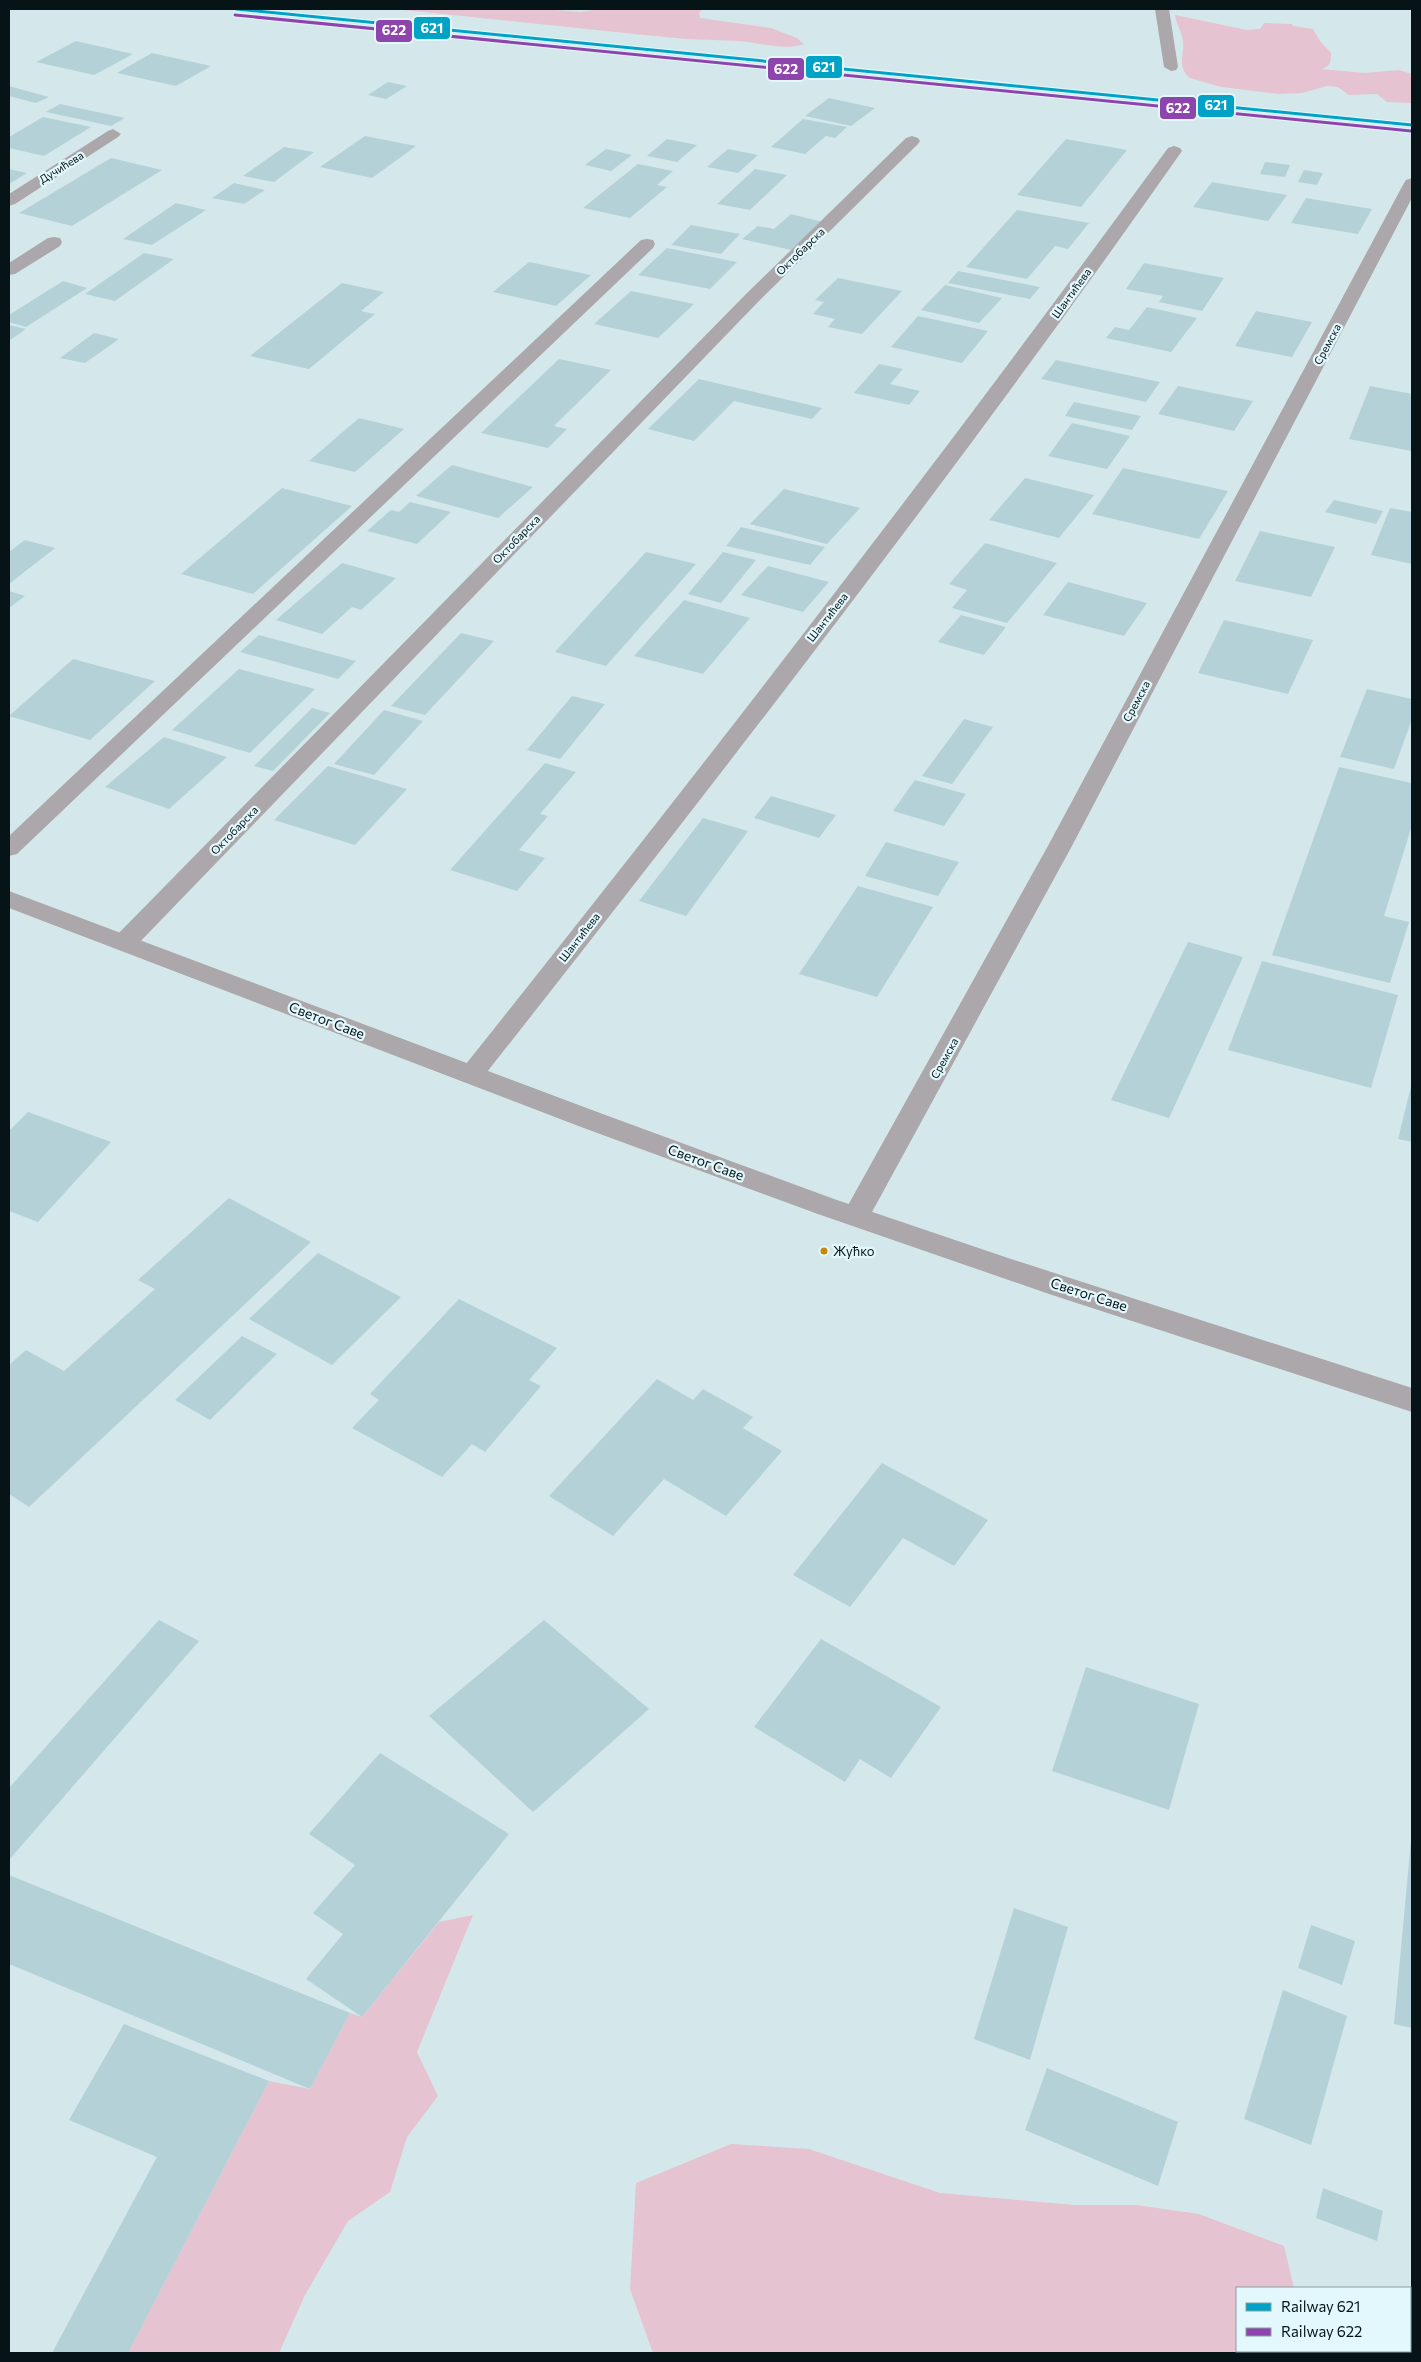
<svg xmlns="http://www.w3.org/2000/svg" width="1421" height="2362" font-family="Commissioner,sans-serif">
	<rect width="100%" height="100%" fill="#d4e8ec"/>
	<g fill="#e5c3d0">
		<path d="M394 9H542L581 12 599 9H702L699 13 700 18 771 28 797 38 804 44C785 51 760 43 740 41 722 40 704 40 686 39 672 38 659 36 644 35Z"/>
		<path d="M1175 15 1247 30 1260 29 1264 23 1292 24 1293 26 1313 29 1320 41 1331 53C1331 64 1330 66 1321 69L1365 73 1399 70 1412 74V103L1387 102 1377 94 1349 95 1338 87 1327 86 1302 93 1278 94 1221 87 1190 78C1176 67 1185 53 1183 41 1182 32 1176 24 1175 15Z"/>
		<polygon points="473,1915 417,2052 438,2096 407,2137 390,2192 348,2221 305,2295 279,2353 128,2353 269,2081 310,2089 350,2013 362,2017 439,1922"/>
		<polygon points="731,2144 809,2149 940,2193 1074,2205 1136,2205 1199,2214 1284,2246 1294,2288 1237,2288 1237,2351 1314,2351 1315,2353 653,2353 630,2289 636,2183"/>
	</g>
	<g fill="#b4d1d8">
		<polygon points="76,41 133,54 94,75 36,62"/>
		<polygon points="152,53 211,66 176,86 117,73"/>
		<polygon points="388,82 407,86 386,99 368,95"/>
		<polygon points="9,86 49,97 36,103 9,96"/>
		<polygon points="829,98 875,108 851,126 805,116"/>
		<polygon points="60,104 125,118 111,126 46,112"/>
		<polygon points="43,117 91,127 44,156 9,148 9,137"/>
		<polygon points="803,119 847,127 835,138 826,136 805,154 771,147"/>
		<polygon points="365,136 416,146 372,178 320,167"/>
		<polygon points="667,139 697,145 677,162 647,156"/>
		<polygon points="1066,139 1127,150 1081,207 1017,195"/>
		<polygon points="284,147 314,152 274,182 243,176"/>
		<polygon points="606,149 632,155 611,171 585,165"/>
		<polygon points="728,149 758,155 738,173 707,167"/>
		<polygon points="111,158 162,170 72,226 19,213"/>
		<polygon points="1265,162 1290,165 1285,177 1260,174"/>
		<polygon points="638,164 673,171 657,185 667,187 630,218 583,208"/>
		<polygon points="9,169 27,173 9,184"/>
		<polygon points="755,169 787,175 750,210 717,204"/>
		<polygon points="1304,170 1323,173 1317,185 1298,182"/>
		<polygon points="1212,182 1287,195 1268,221 1193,207"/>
		<polygon points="234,183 265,190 244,204 212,198"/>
		<polygon points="1306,198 1372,209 1358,234 1291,223"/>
		<polygon points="176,203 206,210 152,245 123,239"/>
		<polygon points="1017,210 1089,223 1068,249 1055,246 1027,279 966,267"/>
		<polygon points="791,214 823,222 791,250 742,239 758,226 774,229"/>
		<polygon points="691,225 740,234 721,254 671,245"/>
		<polygon points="667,248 737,262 710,289 638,275"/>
		<polygon points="144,253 174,259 115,301 85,294"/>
		<polygon points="529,262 591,275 556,306 493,292"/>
		<polygon points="1144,263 1224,278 1202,311 1159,302 1163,296 1126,289"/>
		<polygon points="958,271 1040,287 1030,299 948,283"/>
		<polygon points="838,278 902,291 862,334 828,327 835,319 813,314 824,302 815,300"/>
		<polygon points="63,281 87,288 26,327 9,322 9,315"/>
		<polygon points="342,283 384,292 361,311 375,314 309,369 250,356"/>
		<polygon points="945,285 1002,298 979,323 921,310"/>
		<polygon points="631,291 694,304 658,338 594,324"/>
		<polygon points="1147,307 1197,318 1171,352 1106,338 1115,327 1129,330"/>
		<polygon points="1256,311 1312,322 1292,357 1235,346"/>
		<polygon points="918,316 988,331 962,363 891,347"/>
		<polygon points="9,325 26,329 9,341"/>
		<polygon points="94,333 119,339 85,363 60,358"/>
		<polygon points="559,359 611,370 554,426 567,429 548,448 481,433"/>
		<polygon points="1056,360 1160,382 1146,402 1041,379"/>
		<polygon points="879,364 903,369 890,384 920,391 909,405 854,393"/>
		<polygon points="699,379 822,408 812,419 734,401 694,441 648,429"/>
		<polygon points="1178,386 1253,401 1234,431 1158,414"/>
		<polygon points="1370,386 1412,394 1411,451 1349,439"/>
		<polygon points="1074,402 1141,416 1132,430 1065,416"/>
		<polygon points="359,418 404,429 355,472 309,461"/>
		<polygon points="1072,423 1130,436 1107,469 1048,456"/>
		<polygon points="452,465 533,487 498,518 416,496"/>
		<polygon points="1123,468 1228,491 1199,539 1092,514"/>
		<polygon points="1025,478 1094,495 1059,538 989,520"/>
		<polygon points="282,488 352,506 253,594 181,574"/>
		<polygon points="784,489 860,508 827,544 750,524"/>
		<polygon points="1334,500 1383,511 1376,524 1325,512"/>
		<polygon points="410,502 451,512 417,544 367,531 391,510 399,512"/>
		<polygon points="1390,508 1412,512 1412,564 1371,555"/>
		<polygon points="741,527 825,547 810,565 726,546"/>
		<polygon points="1260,531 1335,547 1311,597 1235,581"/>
		<polygon points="25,540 55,548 9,584 9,552"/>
		<polygon points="985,543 1057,563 1007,623 952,608 967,590 949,584"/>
		<polygon points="646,552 696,564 606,666 555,652"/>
		<polygon points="723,552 756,560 721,603 688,594"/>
		<polygon points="342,563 396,578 361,610 352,607 322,634 276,620"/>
		<polygon points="768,566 829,582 803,612 741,595"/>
		<polygon points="1068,582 1147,603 1124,636 1043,615"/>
		<polygon points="9,591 25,596 9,608"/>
		<polygon points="684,600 750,618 703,674 634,656"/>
		<polygon points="961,615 1006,627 984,655 938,642"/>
		<polygon points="1224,620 1313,640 1288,694 1198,673"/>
		<polygon points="461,633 494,641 425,715 391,706"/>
		<polygon points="259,635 356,661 338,679 240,652"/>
		<polygon points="73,659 155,681 90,740 9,716"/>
		<polygon points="239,669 315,689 250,753 172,730"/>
		<polygon points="1367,689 1412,699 1412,719 1394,769 1340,757"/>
		<polygon points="572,696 605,704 560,759 527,750"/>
		<polygon points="312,708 330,713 273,771 254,766"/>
		<polygon points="384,710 423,721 374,775 334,764"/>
		<polygon points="964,719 993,727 952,784 922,776"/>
		<polygon points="164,737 227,757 169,809 105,787"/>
		<polygon points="545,763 576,772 540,814 548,816 519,850 545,858 517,891 450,870"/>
		<polygon points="328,766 407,789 355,845 274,820"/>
		<polygon points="1339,767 1412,783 1412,825 1384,916 1409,922 1390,983 1272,955"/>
		<polygon points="915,780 966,794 944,826 893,811"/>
		<polygon points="771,796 836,815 819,838 754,818"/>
		<polygon points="703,818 748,831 686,916 639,901"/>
		<polygon points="886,842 959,862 938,896 865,876"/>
		<polygon points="858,886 933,907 877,997 799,974"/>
		<polygon points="1188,942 1243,957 1169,1118 1111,1100"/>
		<polygon points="1262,961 1398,995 1371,1088 1228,1050"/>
		<polygon points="1412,1082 1412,1142 1398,1139"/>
		<polygon points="28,1112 111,1142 38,1222 9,1211 9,1131"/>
		<polygon points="229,1198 311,1242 29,1507 9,1494 9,1365 26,1350 64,1371 155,1289 138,1280"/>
		<polygon points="318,1253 401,1297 332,1365 249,1319"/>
		<polygon points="459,1299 557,1348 529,1380 541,1386 485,1452 472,1444 442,1477 352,1428 379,1400 370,1394"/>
		<polygon points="242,1336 277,1354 210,1420 175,1400"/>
		<polygon points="657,1379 693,1400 703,1389 753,1417 743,1428 782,1451 726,1516 664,1479 613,1536 549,1496"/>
		<polygon points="882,1463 988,1520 954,1566 903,1538 850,1607 793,1575"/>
		<polygon points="159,1620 199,1641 9,1860 9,1788"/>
		<polygon points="544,1620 649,1709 533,1812 429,1716"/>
		<polygon points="821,1639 941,1707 891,1778 860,1759 845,1782 754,1727"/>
		<polygon points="1086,1667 1199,1704 1169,1810 1052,1771"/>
		<polygon points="380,1753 509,1834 362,2017 306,1979 343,1934 313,1913 355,1865 309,1834"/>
		<polygon points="1411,1840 1412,1840 1412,2028 1394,2024"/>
		<polygon points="9,1875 350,2013 310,2089 9,1964"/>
		<polygon points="1014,1908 1068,1927 1030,2060 974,2039"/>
		<polygon points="1311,1925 1355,1941 1342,1985 1298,1968"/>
		<polygon points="1283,1990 1347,2016 1311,2145 1244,2119"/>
		<polygon points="124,2024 269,2081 128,2353 52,2353 157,2157 69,2120"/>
		<polygon points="1047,2068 1178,2122 1158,2186 1025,2130"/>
		<polygon points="1323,2188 1383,2211 1377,2241 1316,2218"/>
	</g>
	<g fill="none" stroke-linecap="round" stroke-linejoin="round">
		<g fill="#aba7ab" fill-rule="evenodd">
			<polygon points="1155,9 1169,9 1178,67 1176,70 1171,71 1164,67"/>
			<polygon points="113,129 121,134 118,137 15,204 9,206 9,194 108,131"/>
			<polygon points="912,136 918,138 920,141 918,144 758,302 134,948 125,950 116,948 113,942 116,936 746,294 906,138"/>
			<path d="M1174 146 1180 148 1182 151C959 469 720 776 480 1081L471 1084 462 1081 458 1075 462 1069C704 766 940 460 1168 148Z"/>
			<polygon points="1412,178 1412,198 1073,844 866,1223 856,1226 846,1223 842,1216 1049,844 1404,183 1406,180"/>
			<polygon points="54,237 60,238 62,242 60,246 15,274 9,275 9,263 48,238"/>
			<polygon points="647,239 653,240 655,244 653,248 17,854 9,856 9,836 641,240"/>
		</g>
		<polygon fill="#aba7ab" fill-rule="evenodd" points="9,891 600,1113 834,1199 1011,1259 1412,1388 1412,1412 1049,1294 815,1213 581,1127 9,908"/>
		<g stroke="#e3f8fd" stroke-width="5">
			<polyline id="rail-1" points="236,9 1412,125"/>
		</g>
		<g stroke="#e3f8fd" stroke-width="5">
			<polyline id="rail-2" points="235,15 1411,131"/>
		</g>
		<use href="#rail-1" stroke="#00a2c5" stroke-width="3"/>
		<use href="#rail-2" stroke="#8e44ad" stroke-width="3"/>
	</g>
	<circle fill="#c78905" stroke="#e3f8fd" stroke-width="2" cx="824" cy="1251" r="4.5"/>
	<g text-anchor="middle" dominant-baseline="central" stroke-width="4.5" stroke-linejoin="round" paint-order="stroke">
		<g font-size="11" fill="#071417" stroke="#e3f8fd">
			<text transform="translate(61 167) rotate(-32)">Дучићева</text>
			<text transform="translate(800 251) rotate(-44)">Октобарска</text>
			<text transform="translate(1071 293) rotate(-54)">Шантићева</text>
			<text transform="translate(1327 344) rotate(-62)">Сремска</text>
			<text transform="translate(516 539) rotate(-46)">Октобарска</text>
			<text transform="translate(827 617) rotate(-52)">Шантићева</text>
			<text transform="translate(1136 701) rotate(-62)">Сремска</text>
			<text transform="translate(234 830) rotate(-46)">Октобарска</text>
			<text transform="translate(579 937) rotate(-52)">Шантићева</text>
			<text transform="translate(944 1058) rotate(-61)">Сремска</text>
		</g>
		<g font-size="13" fill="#071417" stroke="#e3f8fd" text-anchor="start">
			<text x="833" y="1251">Жућко</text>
		</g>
		<g font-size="14" fill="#071417" stroke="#e3f8fd">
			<text transform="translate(327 1020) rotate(21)">Светог Саве</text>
			<text transform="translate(706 1162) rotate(20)">Светог Саве</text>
			<text transform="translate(1089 1294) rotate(18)">Светог Саве</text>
		</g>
	</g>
	<g stroke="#e3f8fd" stroke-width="2">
		<rect x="413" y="16" width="38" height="24" rx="5" fill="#00a2c5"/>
		<rect x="375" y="19" width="38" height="24" rx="5" fill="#8e44ad"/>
		<rect x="805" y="55" width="38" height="24" rx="5" fill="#00a2c5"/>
		<rect x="767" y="57" width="38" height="24" rx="5" fill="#8e44ad"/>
		<rect x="1197" y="94" width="38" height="24" rx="5" fill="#00a2c5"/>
		<rect x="1159" y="96" width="38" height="24" rx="5" fill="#8e44ad"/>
	</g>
	<g font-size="14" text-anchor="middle" font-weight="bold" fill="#fff">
		<text x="432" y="33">621</text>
		<text x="394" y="35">622</text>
		<text x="824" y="72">621</text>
		<text x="786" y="74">622</text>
		<text x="1216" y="110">621</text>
		<text x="1178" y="113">622</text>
	</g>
	<rect width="1421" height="2362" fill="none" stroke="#071417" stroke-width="20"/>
	<rect x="1236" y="2287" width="175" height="65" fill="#e3f8fd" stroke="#8b9da1"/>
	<rect x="1246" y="2303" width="25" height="8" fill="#00a2c5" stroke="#8b9da1"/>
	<text x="1281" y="2312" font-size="15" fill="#071417">Railway 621</text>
	<rect x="1246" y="2328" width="25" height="8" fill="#8e44ad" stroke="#8b9da1"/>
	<text x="1281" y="2337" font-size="15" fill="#071417">Railway 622</text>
</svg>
